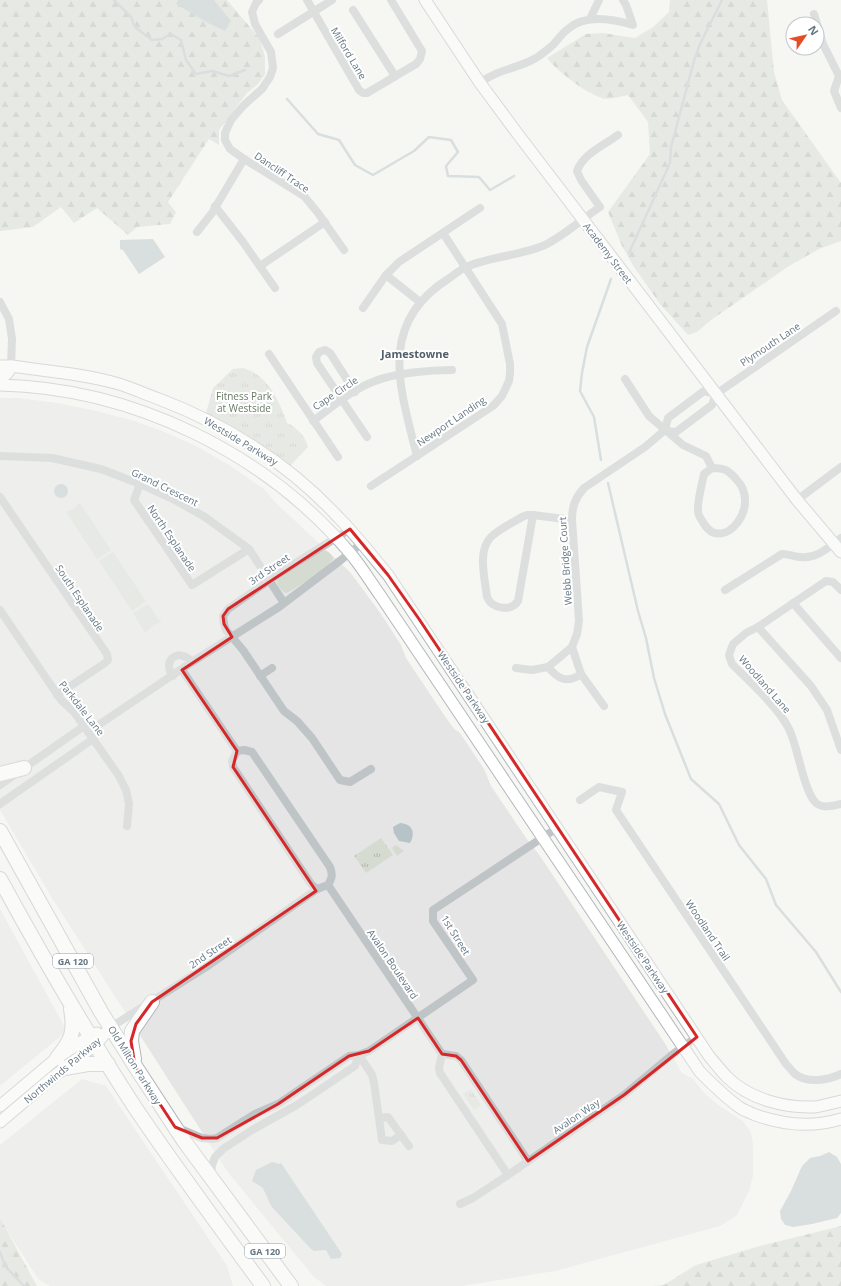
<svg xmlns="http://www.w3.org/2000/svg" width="841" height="1286" font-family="'Open Sans',sans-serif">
	<defs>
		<pattern id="forest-firs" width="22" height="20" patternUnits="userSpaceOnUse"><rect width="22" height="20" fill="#d6dbd2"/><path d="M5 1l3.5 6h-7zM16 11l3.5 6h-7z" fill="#b1b6b0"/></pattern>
		<pattern id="park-tufts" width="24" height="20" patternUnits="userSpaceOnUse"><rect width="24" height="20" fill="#d6dbd2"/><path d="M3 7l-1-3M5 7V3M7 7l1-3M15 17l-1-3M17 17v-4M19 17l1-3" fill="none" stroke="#b1b6b0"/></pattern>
	</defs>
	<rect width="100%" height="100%" fill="#f6f6f3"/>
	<g fill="#e4e5e4">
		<polygon points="0,398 17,398 57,403 92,410 131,420 160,430 196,446 229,465 264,489 276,503 350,572 381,614 401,645 406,658 442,712 454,729 460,733 484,769 491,786 526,838 540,856 664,1042 682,1073 693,1079 704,1093 718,1105 743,1121 751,1133 753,1145 753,1176 749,1191 737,1215 720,1226 555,1271 462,1286 326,1286 313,1276 227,1171 52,898 0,810"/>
		<polygon points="0,909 67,1031 0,1086"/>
		<polygon points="82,1079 106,1086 227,1266 233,1286 50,1286 39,1280 0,1220 0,1145"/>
	</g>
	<g fill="#d6dbd2">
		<polygon points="80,503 111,550 97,559 66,512 73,509"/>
		<path d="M323 551C329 551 330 553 333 558 328 570 301 584 289 592L286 593C281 591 277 585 277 580Z"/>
		<polygon points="113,552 146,601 132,611 99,561"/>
		<polygon points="148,604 159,620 162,622 154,625 145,633 133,613"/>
		<polygon points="396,845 404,851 397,856 392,848"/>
	</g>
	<g fill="url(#forest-firs)">
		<polygon points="0,0 227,0 260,39 265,57 265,75 257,85 247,93 219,130 219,145 209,139 168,202 176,212 170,224 137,227 128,235 97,208 74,223 61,207 33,227 0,231"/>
		<path d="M670 0H767L774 72 782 100 841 183V241L819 249 789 266 711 320 697 332 688 335 660 304 634 267 622 246 608 212 650 154 648 122 628 95C622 96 613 99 606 99 589 96 558 72 547 58L586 34 603 33 635 38 653 27 669 12Z"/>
		<polygon points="0,1218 37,1286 0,1286"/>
		<polygon points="841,1226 841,1286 653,1286 664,1285 696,1265 760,1246"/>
	</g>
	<g fill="url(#park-tufts)">
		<path d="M243 368C268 375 279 400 287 423 298 428 305 436 308 447L289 467 249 439 206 413 213 388 233 369Z"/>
		<polygon points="381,838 393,855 366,873 354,856"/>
		<polygon points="471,1089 481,1105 474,1110 463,1094"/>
	</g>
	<g fill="#b6c3c7">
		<polygon points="178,0 214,0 231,21 225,31 208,23 176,4"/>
		<polygon points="153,239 165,257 139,274 123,250 120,249 120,240"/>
		<circle cx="61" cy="491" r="7"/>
		<path d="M400 823C412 824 416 832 410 843L399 841 394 833 393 827Z"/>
		<polygon points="829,1152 837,1157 841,1164 841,1213 837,1218 812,1224 793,1227 785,1225 781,1219 780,1211 791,1191 802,1166 810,1158 820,1156"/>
		<polygon points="272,1162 279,1164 281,1163 342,1254 340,1258 331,1259 326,1250 314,1251 310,1248 271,1206 263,1188 252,1181 256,1170"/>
	</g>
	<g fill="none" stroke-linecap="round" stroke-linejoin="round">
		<g stroke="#b6c3c7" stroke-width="2.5">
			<polyline points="114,0 131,17 135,27 152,40 162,39 171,34 181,40 186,60 196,74 212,71 229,76 245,70"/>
			<polyline points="287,99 318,134 339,140 355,165 373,175 414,151 429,137 451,140 458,152 446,166 448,176 479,177 490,190 514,176"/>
			<polyline points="629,253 670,163 671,147 694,61 700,44 722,0"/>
			<polyline points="601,460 594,417 580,391 582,373 587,347 611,279"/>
			<polyline points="608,483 638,611 646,638 654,678 665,714 691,779 719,804 739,845 766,879 776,905 816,952 841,992"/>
			<polyline points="0,1252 5,1266 24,1286"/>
		</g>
		<g stroke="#b2b8bc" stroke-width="13">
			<g id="secondary">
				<polyline points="425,0 480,83 517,133 797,500 841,552"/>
				<path d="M0 366H11C47 371 84 374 119 384 132 388 145 394 159 399 227 425 289 464 339 518 357 536 372 556 388 575L709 1056C715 1063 721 1071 727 1077 749 1099 784 1108 814 1107 823 1106 832 1103 841 1101"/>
				<path d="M0 376C7 376 9 372 11 366"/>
				<path d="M0 385C132 388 264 452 350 553 361 566 370 581 380 595L700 1072C713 1085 725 1097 739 1107 743 1110 749 1112 753 1114 782 1125 811 1128 841 1119"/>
				<polyline points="0,1106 57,1058 90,1036 97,1033"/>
				<polyline points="0,1122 53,1077 95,1045 111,1027"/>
			</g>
		</g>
		<g stroke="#b3b7ba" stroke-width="16">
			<g id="highway">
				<polyline points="0,774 24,768"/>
				<polyline points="0,831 101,1012 135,1066 184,1141 291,1286"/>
				<path d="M0 879C42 956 86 1032 134 1106 175 1167 219 1226 263 1286"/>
				<path d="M57 1058C72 1040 75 1032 71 1009"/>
				<polyline points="134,1059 131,1041 132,1031 152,1002"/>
				<polyline points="65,1068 88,1064 108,1064"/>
			</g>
		</g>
		<g stroke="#bfc4c7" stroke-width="8">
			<polyline points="259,0 256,3 252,12 255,24 271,52 273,68 270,77 262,89 244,105 231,120 225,133 225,140 230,149 244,159 304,196 318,213 344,250"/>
			<polyline points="307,0 359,90 363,93 367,93 416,64 420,59 422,51 391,0"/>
			<polyline points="353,10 395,76"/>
			<polyline points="814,14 823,44 839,76 834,91 841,108"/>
			<polyline points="590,19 599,0"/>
			<polyline points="278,34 332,0"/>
			<path d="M480 83C498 69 517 69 536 58 542 54 548 49 553 45 558 40 562 33 568 29 585 14 613 19 633 25L626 5 623 0"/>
			<polyline points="215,206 243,242 275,288"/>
			<polyline points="197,232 212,213 244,159"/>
			<polyline points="260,266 325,222"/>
			<polyline points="386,275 420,302"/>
			<polyline points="0,302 9,319 12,339 11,366"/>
			<polyline points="363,308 386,275 399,262 480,208"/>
			<polyline points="269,354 338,457"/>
			<polyline points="625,379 649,416 683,445 706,456 712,468"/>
			<polyline points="355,392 330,353 325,350 319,352 316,357 317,363 367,437"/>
			<polyline points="716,394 836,311"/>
			<path d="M313 421C332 407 353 389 375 381 395 373 430 370 452 370"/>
			<polyline points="666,431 676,432 712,405 716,394"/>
			<polyline points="0,456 52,458 101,469 140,484 173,499 205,517 249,549 284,603"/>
			<path d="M417 456C400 388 377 324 448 279 454 275 460 270 466 267 491 256 520 256 545 245 565 235 582 219 600 207L581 180 577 171C583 154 604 145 618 135"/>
			<path d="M712 468C725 468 728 470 736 479 763 506 723 554 704 524 702 520 698 516 698 511 697 502 702 484 704 474Z"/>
			<polyline points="140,484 134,500 192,585 249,549"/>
			<polyline points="371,486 493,406 502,396 509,381 510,373 510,364 502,324 443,233"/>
			<polyline points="0,497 107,654 108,660 105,663 57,695"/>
			<polyline points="797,500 841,467"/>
			<path d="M527 515H533L518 601C511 612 492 609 487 597 485 579 477 551 491 537 499 529 512 523 522 517Z"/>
			<polyline points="533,515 572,520"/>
			<polyline points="350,529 277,575 228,609 223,616 224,624 226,630 243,650 284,711 297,721 312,738 340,780 350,782 371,769"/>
			<path d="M725 590 782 554C789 554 795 557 801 557 817 559 829 547 841 538"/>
			<path d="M841 590 833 582 826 581 758 627 746 633 733 644 729 655 732 664C749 681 779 708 789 729 798 747 803 788 815 802 821 809 833 806 841 804"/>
			<polyline points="793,603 841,658"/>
			<polyline points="0,610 61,700 74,712 119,776 126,790 129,804 127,826"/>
			<polyline points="758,627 811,686 827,710 841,750"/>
			<polyline points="572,647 581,674 604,706"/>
			<path d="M548 667C558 679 567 684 581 674"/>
			<path d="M516 668 532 670 548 667 572 647 577 634 579 621 572 520C572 507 575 498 584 488L645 447 665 430 668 418 704 391 716 394"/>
			<polyline points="182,670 237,751"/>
			<path d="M173 676C161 660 179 647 192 662"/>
			<polyline points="260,676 272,668"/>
			<polyline points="88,732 192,662 279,607 341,560 362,543"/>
			<polyline points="237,751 232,761 233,767 311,884 317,889"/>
			<polyline points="0,785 84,726"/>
			<path d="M580 800 599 787 622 792 616 810 786 1064C789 1067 792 1071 795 1074 808 1084 828 1080 841 1074"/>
			<polyline points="0,804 93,739"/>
			<polyline points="328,885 442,1054 439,1068 440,1073 508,1175"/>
			<path d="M111 1027 209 965 317 889 328 885C332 878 333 875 330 867L252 752 244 750 237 751"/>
			<polyline points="442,1054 456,1056 461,1060 528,1161"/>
			<polyline points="359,1055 372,1075 374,1083 382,1140 392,1141 401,1135"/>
			<polyline points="380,1118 388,1117 409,1146"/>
			<polyline points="178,1128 202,1138 212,1139 217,1138 255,1114 278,1104 349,1056 359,1055 369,1051 473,980 433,921 433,910 557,828"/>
			<polyline points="211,1178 212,1165 215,1157 223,1149 252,1130 297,1105 355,1066 359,1055"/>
			<polyline points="460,1204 473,1198 508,1175 624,1095 673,1054 697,1037"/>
		</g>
		<use href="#secondary" stroke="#fff" stroke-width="11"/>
		<use href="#highway" stroke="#fff" stroke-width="14"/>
	</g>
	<path d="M0 0H841V1286H0ZM350 529 388 575 419 619 697 1037 624 1095 528 1161 461 1060 456 1056 442 1054 418 1018 369 1051 349 1056 278 1104 217 1138H202L175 1127 135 1066 131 1041 136 1024 152 1002 316 891 233 767 237 751 182 670 232 637 224 624 223 616 228 609Z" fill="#f6f6f3" fill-opacity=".55" fill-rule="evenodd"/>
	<path fill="none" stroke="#d62828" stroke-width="3" stroke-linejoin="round" d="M350 529 388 575 419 619 697 1037 624 1095 528 1161 461 1060 456 1056 442 1054 418 1018 369 1051 349 1056 278 1104 217 1138H202L175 1127 135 1066 131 1041 136 1024 152 1002 316 891 233 767 237 751 182 670 232 637 224 624 223 616 228 609Z"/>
	<g text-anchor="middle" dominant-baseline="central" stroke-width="4" stroke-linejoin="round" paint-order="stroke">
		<g fill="#fff" stroke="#93a0a9" stroke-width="1">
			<rect x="53" y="954" width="40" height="14" rx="3"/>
			<rect x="245" y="1244" width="40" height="14" rx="3"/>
		</g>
		<g font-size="9" font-weight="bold" fill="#657784">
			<text x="73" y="961">GA 120</text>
			<text x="265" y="1251">GA 120</text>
		</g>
		<g font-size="10" fill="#657784" stroke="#fff">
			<text transform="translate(349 53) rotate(59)">Milford Lane</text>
			<text transform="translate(282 172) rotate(34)">Dancliff Trace</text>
			<text transform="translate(608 253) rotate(53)">Academy Street</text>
			<text transform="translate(770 344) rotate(-34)">Plymouth Lane</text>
			<text transform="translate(335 393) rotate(-34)">Cape Circle</text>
			<text transform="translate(451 421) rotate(-34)">Newport Landing</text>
			<text transform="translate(241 441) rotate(31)">Westside Parkway</text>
			<text transform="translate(165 487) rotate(26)">Grand Crescent</text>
			<text transform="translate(172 538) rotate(56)">North Esplanade</text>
			<text transform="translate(565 561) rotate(-94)">Webb Bridge Court</text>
			<text transform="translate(269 569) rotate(-34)">3rd Street</text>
			<text transform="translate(80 598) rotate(56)">South Esplanade</text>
			<text transform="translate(765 684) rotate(49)">Woodland Lane</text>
			<text transform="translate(464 687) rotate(56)">Westside Parkway</text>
			<text transform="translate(82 708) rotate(52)">Parkdale Lane</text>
			<text transform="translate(708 930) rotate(56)">Woodland Trail</text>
			<text transform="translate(456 935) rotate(58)">1st Street</text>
			<text transform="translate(210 952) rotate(-34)">2nd Street</text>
			<text transform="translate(643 957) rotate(56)">Westside Parkway</text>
			<text transform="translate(393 964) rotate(56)">Avalon Boulevard</text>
			<text transform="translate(135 1065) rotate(58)">Old Milton Parkway</text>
			<text transform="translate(62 1070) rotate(-40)">Northwinds Parkway</text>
			<text transform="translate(576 1116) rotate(-34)">Avalon Way</text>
		</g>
		<g font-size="10" fill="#697b64" stroke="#fff">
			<text x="244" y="396">Fitness Park<tspan x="244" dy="12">at Westside</tspan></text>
		</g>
		<g font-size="11" font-weight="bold" fill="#536069" stroke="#fff">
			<text x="415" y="353">Jamestowne</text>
		</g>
	</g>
	<g transform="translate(805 36) rotate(56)"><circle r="19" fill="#ffffff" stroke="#c1c9ce"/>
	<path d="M0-3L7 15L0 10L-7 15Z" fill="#e54d24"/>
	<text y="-6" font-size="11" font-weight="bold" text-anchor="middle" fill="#657784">N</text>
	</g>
</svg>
